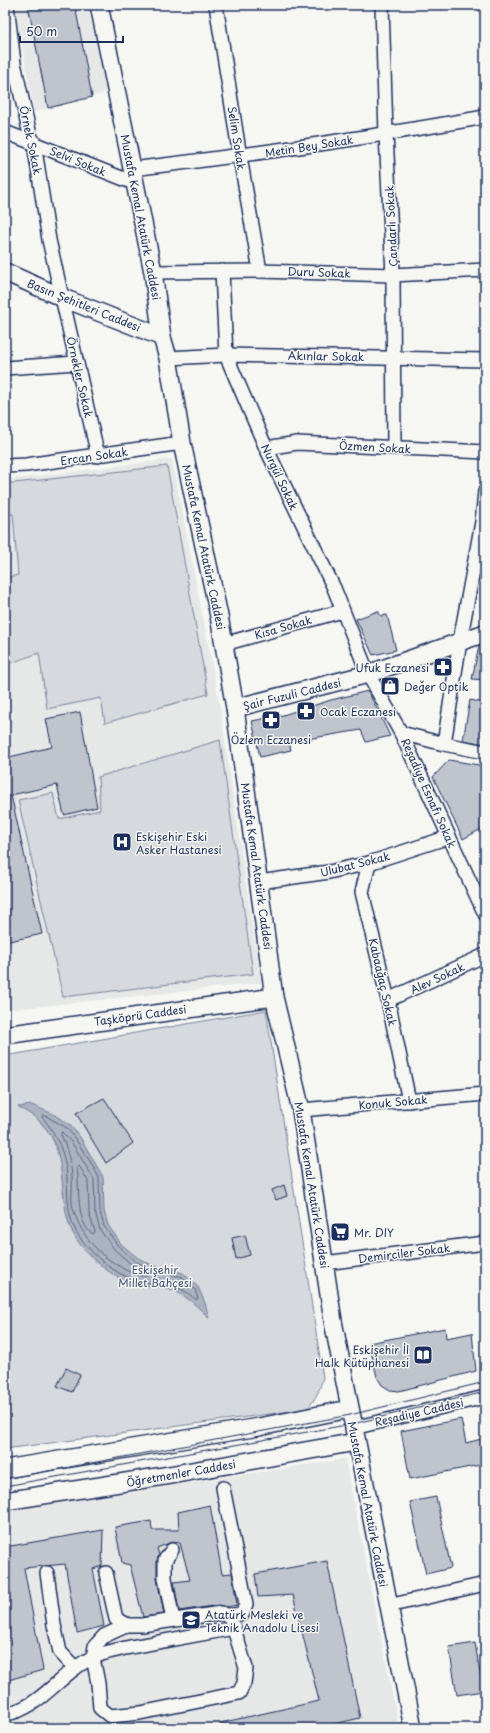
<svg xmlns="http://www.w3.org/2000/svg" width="490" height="1733" font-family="'Playpen Sans',sans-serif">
	<rect width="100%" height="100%" fill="#f6f6f2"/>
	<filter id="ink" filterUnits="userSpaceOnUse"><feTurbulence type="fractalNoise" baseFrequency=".025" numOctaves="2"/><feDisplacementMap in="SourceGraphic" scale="8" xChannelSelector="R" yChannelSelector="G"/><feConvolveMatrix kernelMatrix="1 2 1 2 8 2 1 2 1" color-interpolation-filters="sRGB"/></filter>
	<g filter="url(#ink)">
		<g fill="#e6e7e7">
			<polygon points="15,5 88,5 107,92 34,112"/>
			<polygon points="172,459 219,700 261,983 5,1010 5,480"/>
			<polygon points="345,1459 399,1728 5,1728 5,1511"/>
		</g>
		<g fill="#d6d9dd" stroke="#78849e">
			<polygon points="167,466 208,694 105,723 101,698 47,709 39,653 5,665 5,578 18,575 13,514 5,515 5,484"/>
			<polygon points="220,740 253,974 63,997 18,800 53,793 59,819 100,810 98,777"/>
			<path d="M266 1010 323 1377C320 1389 316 1399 307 1409L5 1449V1056Z"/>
		</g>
		<path fill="#abb2c0" stroke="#717e99" d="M32 1105 53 1114 70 1125 80 1137 103 1177 104 1211 108 1225 121 1244 138 1258 152 1265 183 1273 198 1287 205 1303 209 1318C198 1307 188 1297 173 1290 162 1286 149 1286 137 1285 116 1281 88 1257 77 1240 53 1204 73 1155 41 1123 35 1116 26 1112 18 1107Z"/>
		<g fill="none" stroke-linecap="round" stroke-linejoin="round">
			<g stroke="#556385" stroke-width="1">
				<path d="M44 1115 67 1128 76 1140 93 1166 99 1178 100 1212 104 1226 118 1246 135 1261 150 1269 182 1277 195 1289 198 1299H195C175 1280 158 1287 136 1280 114 1274 94 1256 81 1239 67 1220 68 1200 67 1178 66 1155 57 1134 42 1117Z"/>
				<path d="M62 1132 72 1143 94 1179 95 1212 100 1230 115 1250 132 1265 148 1273 147 1276C135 1277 124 1269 114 1263 93 1250 77 1228 72 1204 71 1195 73 1185 72 1176 71 1163 67 1147 61 1135Z"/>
				<path d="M78 1166 80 1167 88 1181 89 1213 95 1232 93 1234C75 1224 80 1185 77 1168Z"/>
			</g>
		</g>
		<g fill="#c0c4cd" stroke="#1b2f5e">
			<polygon points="28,5 75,5 92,97 48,108"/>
			<polygon points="378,611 381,616 387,615 396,650 373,655 356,619"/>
			<polygon points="485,644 485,680 472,679 479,646"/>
			<polygon points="368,691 390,736 366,742 361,730 289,742 291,750 260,757 252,721 283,715 331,700"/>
			<polygon points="470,700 485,703 485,744 463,740"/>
			<polygon points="80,712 97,807 64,815 57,785 11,795 42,934 5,942 5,758 52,747 46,719"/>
			<polygon points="449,760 485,766 485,827 463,839 433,777"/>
			<polygon points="104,1098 133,1143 106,1163 76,1113"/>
			<polygon points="284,1185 287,1196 276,1200 272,1190"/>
			<polygon points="245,1235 250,1255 236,1259 232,1238"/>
			<polygon points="445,1328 446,1338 472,1333 476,1371 399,1391 390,1390 382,1385 377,1377 369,1343"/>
			<polygon points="66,1368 80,1375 72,1392 57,1386"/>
			<polygon points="461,1419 466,1443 485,1438 485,1464 410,1479 401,1431"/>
			<polygon points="436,1497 451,1568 426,1574 410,1502"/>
			<polygon points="210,1505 222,1574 232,1573 237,1605 227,1607 220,1605 179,1611 174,1582 190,1580 180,1543 172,1542 157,1548 159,1555 157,1560 157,1579 164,1614 143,1617 130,1565 122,1563 115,1527 151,1521 152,1530 179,1530 178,1512"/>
			<polygon points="103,1530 102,1566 93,1569 104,1626 77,1633 65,1564 24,1568 43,1670 5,1681 5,1547"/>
			<polygon points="327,1561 360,1718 317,1728 220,1728 220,1723 319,1701 293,1595 258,1597 255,1574"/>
			<polygon points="475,1643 483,1691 457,1695 449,1647"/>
		</g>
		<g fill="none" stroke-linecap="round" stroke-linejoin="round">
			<g stroke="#1b2f5e" stroke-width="16">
				<g id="minor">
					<polyline points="7,5 14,63 30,135 34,143 49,240 98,456"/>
					<polyline points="216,5 240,157 260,271"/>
					<polyline points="382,5 386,134 393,275 394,448"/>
					<polyline points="5,132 129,181"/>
					<path d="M132 169C250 155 367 138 485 117"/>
					<polyline points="222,271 226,355 266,448 334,588 368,674 401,733 485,914"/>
					<polyline points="153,272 260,271 393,275 485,270"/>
					<polyline points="168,358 226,355 485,360"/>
					<polyline points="5,368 76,363"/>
					<polyline points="266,448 297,443 485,452"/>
					<polyline points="5,466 26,465 182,443"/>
					<polyline points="224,644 342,611"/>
					<polyline points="401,733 444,744 485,752"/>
					<polyline points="444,744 460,641 482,522 485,491"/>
					<polyline points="369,863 362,892 388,1000 409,1101"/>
					<polyline points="259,882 329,872 369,863 449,837"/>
					<polyline points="388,1000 485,955"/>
					<polyline points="301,1110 485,1094"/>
					<polyline points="324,1263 485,1243"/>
					<polyline points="353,1428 485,1397"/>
					<polyline points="223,1488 246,1604 243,1613 230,1616"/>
					<polyline points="172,1550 165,1560 165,1578 173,1620"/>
					<polyline points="47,1573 54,1625 60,1652 75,1668"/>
					<polyline points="106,1573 116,1619 128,1625 142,1625 221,1613 230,1616 246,1668 244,1683 239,1693 140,1713 110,1716 100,1708 98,1683 93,1658 95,1646 104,1636 128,1625"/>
					<polyline points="388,1606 485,1584"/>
					<path d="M5 1714C41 1709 61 1671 94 1657 113 1649 133 1647 153 1643 180 1638 207 1633 234 1628"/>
				</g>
			</g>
			<g stroke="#1b2f5e" stroke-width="20">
				<g id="major">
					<polyline points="99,5 153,272 162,337 168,358 182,443 219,616 235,708 274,997 301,1110 333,1321 413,1728"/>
					<polyline points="5,272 63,298 162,337"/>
					<polyline points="235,708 368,674 485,633"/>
					<polyline points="5,1035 274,997"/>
					<polyline points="5,1469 259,1427 349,1409"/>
					<polyline points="5,1501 164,1476 356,1442"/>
				</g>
			</g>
			<use href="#minor" stroke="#f6f6f2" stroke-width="13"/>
			<use href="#major" stroke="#f6f6f2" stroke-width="17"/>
			<g stroke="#1b2f5e" stroke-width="1">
				<polyline points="5,1479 350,1415 485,1382"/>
				<polyline points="5,1486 352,1424 485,1392"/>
			</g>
		</g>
	</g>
	<defs>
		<g id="pharmacy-square" transform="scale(1)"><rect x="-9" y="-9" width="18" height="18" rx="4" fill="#1b2f5e" stroke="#f6f6f2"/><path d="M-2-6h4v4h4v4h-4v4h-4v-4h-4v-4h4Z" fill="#fff"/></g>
		<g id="shop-square" transform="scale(1)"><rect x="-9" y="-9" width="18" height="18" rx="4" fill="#1b2f5e" stroke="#f6f6f2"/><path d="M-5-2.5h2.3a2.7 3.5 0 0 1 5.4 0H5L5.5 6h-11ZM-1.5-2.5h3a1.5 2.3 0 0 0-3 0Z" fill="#fff"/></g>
		<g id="hospital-square" transform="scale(1)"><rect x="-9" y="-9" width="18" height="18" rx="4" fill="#1b2f5e" stroke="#f6f6f2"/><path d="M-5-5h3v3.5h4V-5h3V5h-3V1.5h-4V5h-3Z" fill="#fff"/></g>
		<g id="supermarket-square" transform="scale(1)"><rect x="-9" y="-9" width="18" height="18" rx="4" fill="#1b2f5e" stroke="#f6f6f2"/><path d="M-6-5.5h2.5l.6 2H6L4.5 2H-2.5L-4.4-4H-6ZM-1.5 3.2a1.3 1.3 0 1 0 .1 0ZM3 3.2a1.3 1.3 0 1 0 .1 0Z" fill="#fff"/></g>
		<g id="library-square" transform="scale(1)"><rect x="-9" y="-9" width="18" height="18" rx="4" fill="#1b2f5e" stroke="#f6f6f2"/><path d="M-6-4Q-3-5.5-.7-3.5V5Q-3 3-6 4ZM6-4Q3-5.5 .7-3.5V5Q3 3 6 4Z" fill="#fff"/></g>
		<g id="school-square" transform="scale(1)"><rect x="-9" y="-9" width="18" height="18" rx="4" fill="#1b2f5e" stroke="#f6f6f2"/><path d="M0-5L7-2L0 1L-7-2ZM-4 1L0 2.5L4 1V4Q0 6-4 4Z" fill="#fff"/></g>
	</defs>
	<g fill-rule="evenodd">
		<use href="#pharmacy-square" x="443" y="667"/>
		<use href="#shop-square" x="390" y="686"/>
		<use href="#pharmacy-square" x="306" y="711"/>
		<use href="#pharmacy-square" x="271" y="720"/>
		<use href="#hospital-square" x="122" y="842"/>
		<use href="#supermarket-square" x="340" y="1232"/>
		<use href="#library-square" x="423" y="1355"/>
		<use href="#school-square" x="191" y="1620"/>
	</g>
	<g text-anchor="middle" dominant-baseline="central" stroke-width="3" stroke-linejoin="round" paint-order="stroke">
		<g font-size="11" fill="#1b2f5e" stroke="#f6f6f2">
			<text transform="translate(237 138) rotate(81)">Selim Sokak</text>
			<text transform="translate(31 140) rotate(78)">Örnek Sokak</text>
			<text transform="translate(309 146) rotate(-9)">Metin Bey Sokak</text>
			<text transform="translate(78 161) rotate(22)">Selvi Sokak</text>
			<text transform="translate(141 217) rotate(79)">Mustafa Kemal Atatürk Caddesi</text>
			<text transform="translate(391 226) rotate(-93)">Çandarlı Sokak</text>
			<text transform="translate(319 272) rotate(2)">Duru Sokak</text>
			<text transform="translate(84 305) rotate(22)">Basın Şehitleri Caddesi</text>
			<text transform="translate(326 356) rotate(1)">Akınlar Sokak</text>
			<text transform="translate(80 377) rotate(77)">Örnekler Sokak</text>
			<text transform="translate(375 447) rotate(3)">Özmen Sokak</text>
			<text transform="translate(94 456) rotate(-8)">Ercan Sokak</text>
			<text transform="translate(280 477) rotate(65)">Nurgül Sokak</text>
			<text transform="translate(204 547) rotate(78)">Mustafa Kemal Atatürk Caddesi</text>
			<text transform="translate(283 627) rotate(-16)">Kısa Sokak</text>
			<text transform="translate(292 694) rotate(-14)">Şair Fuzuli Caddesi</text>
			<text transform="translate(429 793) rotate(66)">Reşadiye Esnafı Sokak</text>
			<text transform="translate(355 864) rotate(-14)">Ulubat Sokak</text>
			<text transform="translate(257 866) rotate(82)">Mustafa Kemal Atatürk Caddesi</text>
			<text transform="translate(437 978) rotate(-25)">Alev Sokak</text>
			<text transform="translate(383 982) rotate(77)">Kabaağaç Sokak</text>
			<text transform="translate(140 1015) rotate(-8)">Taşköprü Caddesi</text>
			<text transform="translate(393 1102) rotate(-5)">Konuk Sokak</text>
			<text transform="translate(312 1185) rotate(81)">Mustafa Kemal Atatürk Caddesi</text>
			<text transform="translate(404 1253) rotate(-7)">Demirciler Sokak</text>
			<text transform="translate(419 1412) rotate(-13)">Reşadiye Caddesi</text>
			<text transform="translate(181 1473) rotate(-10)">Öğretmenler Caddesi</text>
			<text transform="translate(368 1504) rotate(79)">Mustafa Kemal Atatürk Caddesi</text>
		</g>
		<g font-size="11" fill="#1b2f5e" stroke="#f6f6f2" text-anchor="start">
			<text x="429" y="667" text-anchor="end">Ufuk Eczanesi</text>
			<text x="404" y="686">Değer Optik</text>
			<text x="320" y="711">Ocak Eczanesi</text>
			<text x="271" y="739" text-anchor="middle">Özlem Eczanesi</text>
			<text x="136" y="836">Eskişehir Eski<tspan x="136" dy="13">Asker Hastanesi</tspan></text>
			<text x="354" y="1232">Mr. DIY</text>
			<text x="409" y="1349" text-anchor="end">Eskişehir İl<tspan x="409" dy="13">Halk Kütüphanesi</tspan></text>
			<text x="205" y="1614">Atatürk Mesleki ve<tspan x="205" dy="13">Teknik Anadolu Lisesi</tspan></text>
		</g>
		<g font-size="11" fill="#405177" stroke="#f6f6f2">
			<text x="155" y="1269">Eskişehir<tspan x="155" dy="13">Millet Bahçesi</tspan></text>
		</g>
	</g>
	<rect width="490" height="1733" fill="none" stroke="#f6f6f2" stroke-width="20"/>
	<rect x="10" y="10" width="470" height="1713" fill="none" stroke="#1b2f5e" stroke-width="1.5" filter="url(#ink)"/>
	<path d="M20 36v6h103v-6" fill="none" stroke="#1b2f5e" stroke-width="2"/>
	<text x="26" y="36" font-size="12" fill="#1b2f5e" stroke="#f6f6f2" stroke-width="3" paint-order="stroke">50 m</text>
</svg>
